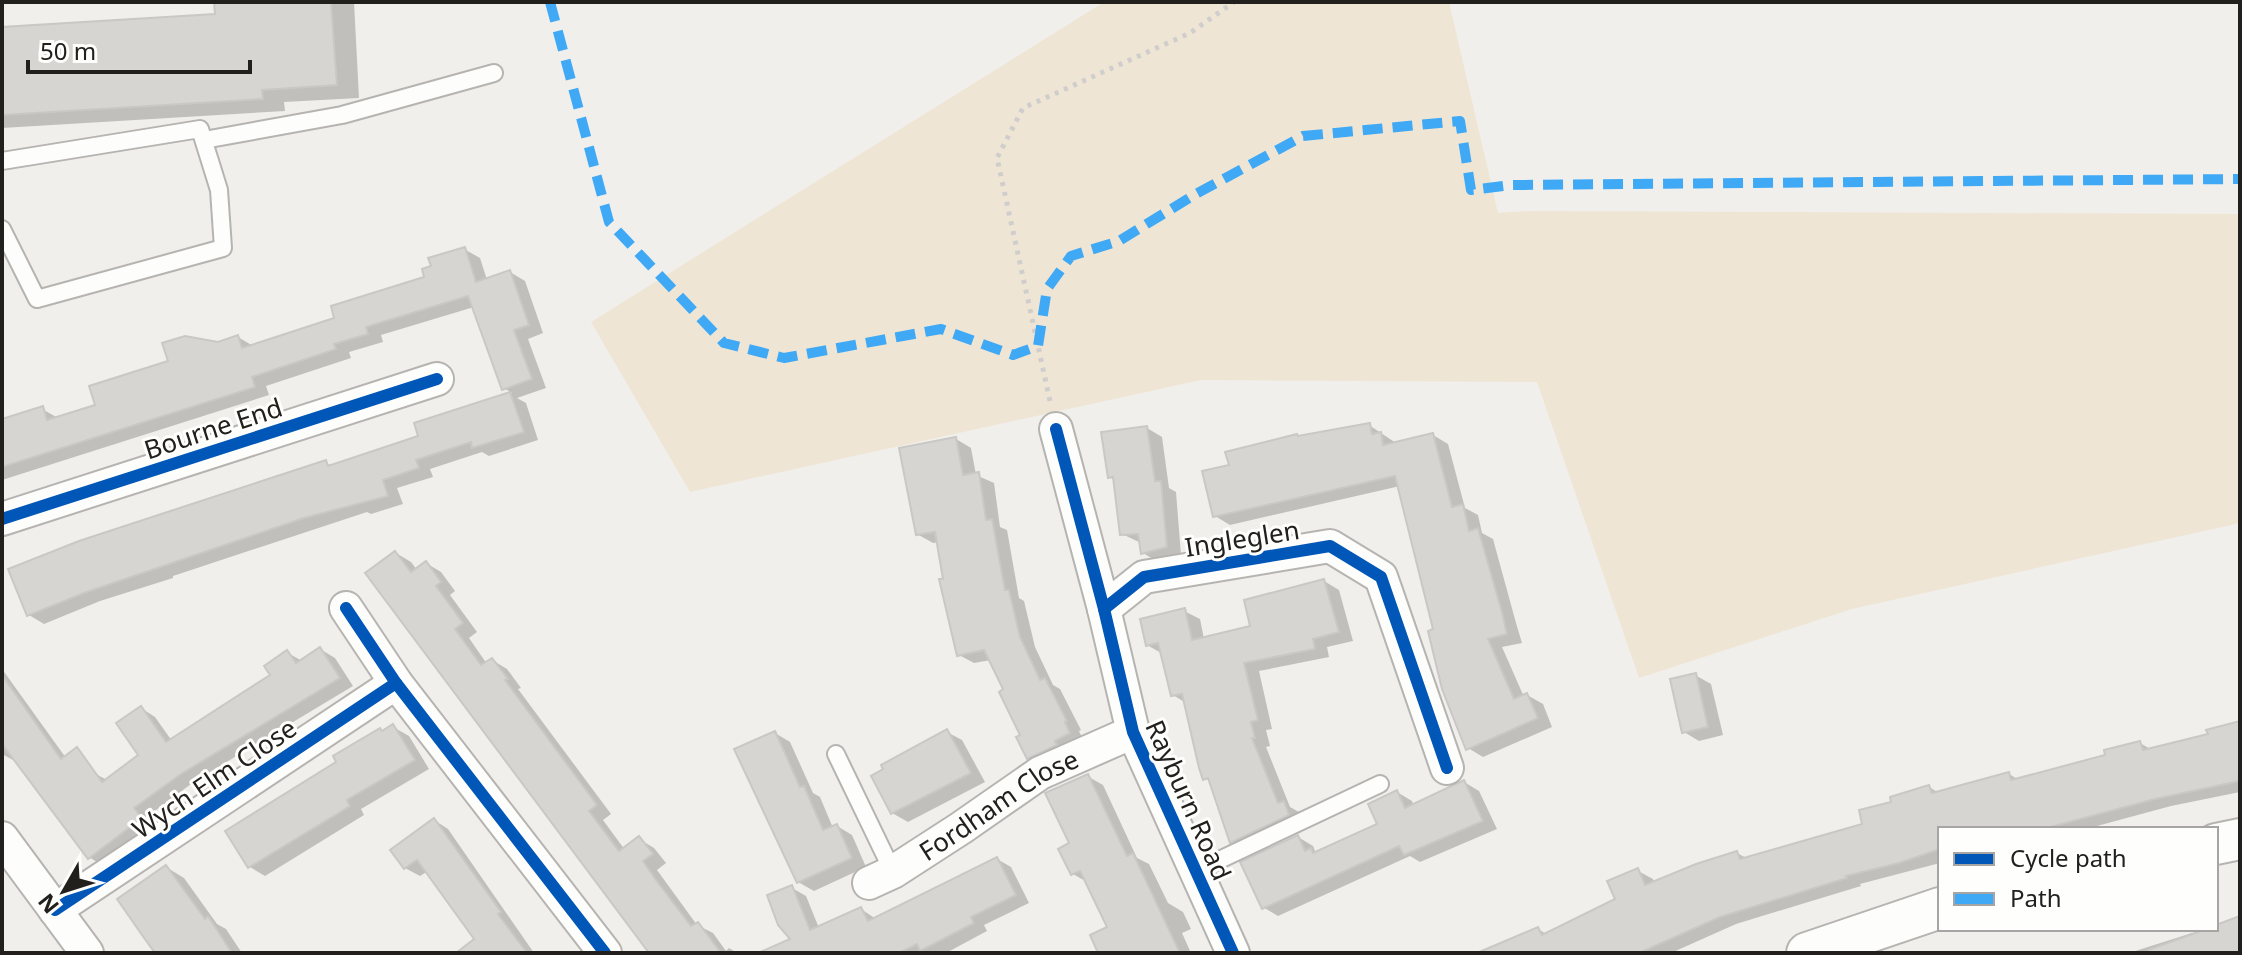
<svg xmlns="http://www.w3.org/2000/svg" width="2242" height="955" font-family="'Noto Sans',sans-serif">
	<rect width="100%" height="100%" fill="#f1efec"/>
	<polygon fill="#efe5d4" points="1104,2 1449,2 1498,213 1527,211 2240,214 2240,523 1852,609 1639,678 1537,382 1201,380 690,492 591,322"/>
	<g fill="#0003">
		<polygon points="216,2 354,2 359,98 284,102 285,111 2,128 2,29 217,16"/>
		<polygon points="464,249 480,258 487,280 510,272 525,281 543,333 528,339 546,388 517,398 526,403 538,440 489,456 482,452 430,469 433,477 397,488 403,504 371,514 367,512 173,576 173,578 100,601 44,624 29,615 326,463 332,466 421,437 416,424 512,393 504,388 474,307 381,335 383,342 349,352 351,358 266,386 269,395 2,480 2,422 42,409 58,418 98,406 170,362 218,344 238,337 253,346 337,319 427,278"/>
		<polygon points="1369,425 1396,443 1433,435 1448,444 1465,508 1478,515 1482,533 1493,539 1516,623 1522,643 1502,647 1524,697 1527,695 1543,704 1552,727 1483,757 1468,748 1435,631 1400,486 1230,525 1215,516 1231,466 1301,438"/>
		<polygon points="1147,428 1162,437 1169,488 1176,492 1181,555 1158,562 1143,553 1141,543 1122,534 1115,480 1109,477"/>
		<polygon points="956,439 971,448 976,475 994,483 1000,527 1007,530 1019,598 1024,601 1035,647 1053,685 1060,689 1081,730 1079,731 1084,742 1044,766 1029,757 1006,690 991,660 974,663 959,655 939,542 933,543 917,534"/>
		<polygon points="396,553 411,562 417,570 426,563 441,572 455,591 450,595 477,632 469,638 487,664 492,660 507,669 521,688 518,689 611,814 603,820 625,850 639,839 654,848 666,863 657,870 697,925 713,933 726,951 729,948 737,953 655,953"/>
		<polygon points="1324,581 1339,590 1353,641 1327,647 1329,657 1259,671 1272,729 1266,730 1270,746 1266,747 1290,807 1299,812 1304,823 1247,850 1232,841 1211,782 1205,778 1186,703 1173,695 1163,654 1147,645 1184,611 1200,619 1204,639 1252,628"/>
		<polygon points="320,649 335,658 353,686 195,781 147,817 155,827 103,866 89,857 15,759 13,760 2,754 2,669 66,758 107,780 141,755 141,708 155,717 172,741 273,676 288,653 302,661"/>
		<polygon points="1695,675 1711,684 1723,735 1699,741 1684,732"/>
		<polygon points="2240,723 2240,792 2171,806 2086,829 1940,829 1940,863 1860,884 1861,886 1736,924 1671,953 1491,953 1538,929 1548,935 1617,900 1638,871 1653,879 1654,883 1737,853 1748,859 1865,826 1894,804 1929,787 1939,793 2009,774 2019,780 2108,757 2140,743 2152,750 2210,736"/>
		<polygon points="393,727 409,736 429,769 361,809 364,815 265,876 250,867 339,763"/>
		<polygon points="947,732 962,740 985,782 908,822 892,813"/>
		<polygon points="775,733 790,742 813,793 820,797 833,828 837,826 852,835 866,867 814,891 798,882"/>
		<polygon points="1087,776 1103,785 1137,858 1149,864 1168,903 1183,912 1191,929 1182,933 1191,953 1100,953 1110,928 1087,882 1073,874 1072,844"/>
		<polygon points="1464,782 1479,791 1497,829 1420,862 1410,856 1278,916 1263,907 1298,837 1313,846 1316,854 1379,825 1397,792 1412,801 1414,806"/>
		<polygon points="434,820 448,829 534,953 459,953 477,940 428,871 420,876 405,868"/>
		<polygon points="997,859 1011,867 1029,903 984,925 987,931 946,953 805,953 792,888 806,896 819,928 861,909 876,919"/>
		<polygon points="166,867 184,878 217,924 226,929 242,953 158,953"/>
		<polygon points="2240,919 2240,953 2129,953 2192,933 2195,935 2216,929"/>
	</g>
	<g fill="#d6d5d2" stroke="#c9c8c6" stroke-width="2">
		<polygon points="214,2 331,2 337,85 262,90 263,99 2,115 2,27 215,14"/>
		<polygon points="465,247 476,282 510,270 529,325 514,330 532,379 502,390 468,296 366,327 368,334 334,344 336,349 252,377 255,387 2,467 2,419 43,406 47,420 95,405 89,386 168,361 162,343 185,336 218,342 238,335 242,348 334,318 331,306 424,277 422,269 431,266 428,258"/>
		<polygon points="510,392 524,432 472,448 471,442 416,460 419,468 383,480 388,496 304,518 84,593 27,616 8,569 79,541 326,460 328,466 418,436 414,423"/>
		<polygon points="1370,423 1372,434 1381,432 1383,445 1433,433 1452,507 1463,504 1469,531 1478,528 1502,612 1507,634 1488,639 1514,699 1527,693 1538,718 1466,750 1442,689 1428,631 1433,629 1395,476 1213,517 1202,471 1229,465 1225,452 1297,434 1298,436"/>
		<polygon points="1147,426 1155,481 1161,481 1167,547 1141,554 1138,534 1120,535 1113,477 1108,478 1101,432"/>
		<polygon points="956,437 963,475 979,472 986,520 992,519 1005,590 1009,590 1020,637 1040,680 1045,678 1067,721 1065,722 1070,733 1055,741 1057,745 1027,759 1016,737 1020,735 999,692 1003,689 984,650 957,656 939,579 943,579 935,532 916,535 899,448"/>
		<polygon points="395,551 411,572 426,561 441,582 436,586 463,623 455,629 481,665 492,658 508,679 505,680 597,805 589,811 619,851 639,836 653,854 643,861 656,880 691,926 698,922 721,953 649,953 365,573"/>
		<polygon points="1324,579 1339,632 1313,639 1315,649 1244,663 1258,720 1251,722 1255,738 1252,738 1278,803 1284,801 1289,815 1230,843 1208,778 1203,780 1199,768 1182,694 1171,696 1158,643 1146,646 1140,619 1185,608 1192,640 1250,626 1244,600"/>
		<polygon points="320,647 340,678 181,774 134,808 142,818 88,859 2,744 2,675 61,759 77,747 102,782 138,755 116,723 141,706 166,742 270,675 264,666 287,650 296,663"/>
		<polygon points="1696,673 1708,727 1682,733 1670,679"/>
		<polygon points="2240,721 2240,781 2155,799 2043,829 1940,829 1940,849 1899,863 1846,876 1847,878 1720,917 1639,953 1477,953 1538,927 1542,935 1615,899 1607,881 1638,868 1645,885 1696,864 1737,851 1740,859 1862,824 1859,810 1891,802 1890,797 1929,785 1932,793 2009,772 2011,780 2105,755 2104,750 2140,741 2143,750 2208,734 2206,730"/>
		<polygon points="393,724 415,760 347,800 350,806 248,868 225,831 336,762 333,756 380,728 382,731"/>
		<polygon points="947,729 971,773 891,814 871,776 883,769 881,765"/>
		<polygon points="775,731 800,787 804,786 823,830 837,824 852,858 797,883 734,749"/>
		<polygon points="1088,774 1127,856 1133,853 1180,953 1098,953 1090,935 1107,927 1080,871 1071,875 1058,849 1069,843 1045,793"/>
		<polygon points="1464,780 1483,821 1404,855 1399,846 1262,909 1240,862 1298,835 1305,851 1311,848 1313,853 1377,824 1368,804 1397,790 1405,808"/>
		<polygon points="434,818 501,912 498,914 527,953 456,953 474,939 417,860 404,869 390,850"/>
		<polygon points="997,857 1016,895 971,917 974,923 920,951 917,944 899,953 758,953 790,939 778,925 767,895 792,885 810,930 861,907 868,921"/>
		<polygon points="166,865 205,919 208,916 232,953 155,953 142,935 117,899"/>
		<polygon points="2240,916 2240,953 2149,953 2148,950 2206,929 2216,929 2216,925"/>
	</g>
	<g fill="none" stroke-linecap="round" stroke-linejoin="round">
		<g stroke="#b6b4b1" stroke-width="20">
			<g id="service">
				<polyline points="204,140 342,115 494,73"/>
				<polyline points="2,161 200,129 219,190 223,248 37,299 2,229"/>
				<polyline points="836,754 893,872"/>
				<polyline points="1196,871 1380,784"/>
			</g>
		</g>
		<g stroke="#b6b4b1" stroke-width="36">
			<g id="minor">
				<polyline points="1056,429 1104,609 1133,732 1233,953"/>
				<polyline points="2,519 437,379"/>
				<polyline points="346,608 396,683 605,953"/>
				<polyline points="1104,609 1144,577 1330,546 1381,577 1447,768"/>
				<polyline points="2,838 87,953"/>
				<path id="s1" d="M869 883 893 872 961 828 1040 773 1133 732"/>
				<polyline points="55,910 396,683"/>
			</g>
		</g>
		<g stroke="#b6b4b1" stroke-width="44">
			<g id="tertiary">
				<polyline points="2216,844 2240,839"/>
				<polyline points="1807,953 1940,908"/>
			</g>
		</g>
		<polyline stroke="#d0cecd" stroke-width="5" stroke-dasharray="4 6" stroke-linecap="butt" points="1050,401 997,158 1023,108 1190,33 1234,2"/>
		<use href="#service" stroke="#fdfdfc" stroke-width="16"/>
		<use href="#minor" stroke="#fdfdfc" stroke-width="32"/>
		<use href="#tertiary" stroke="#fdfdfc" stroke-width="40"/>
		<polyline stroke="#3fa9f5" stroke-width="10" stroke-dasharray="20 10" stroke-linecap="butt" points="550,2 609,222 724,343 784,358 941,329 1013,355 1038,346 1047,289 1071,256 1119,241 1194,195 1303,136 1460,121 1471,190 1512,185 2240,179"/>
		<g stroke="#fefefc" stroke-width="17">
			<g id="cycleway">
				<polyline points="1056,429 1104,609 1133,732 1233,953"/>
				<polyline points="2,519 437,379"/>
				<polyline points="346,608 396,683 605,953"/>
				<polyline points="1104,609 1144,577 1330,546 1381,577 1447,768"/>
				<polyline points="55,910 396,683"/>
			</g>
		</g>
		<use href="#cycleway" stroke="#0057b8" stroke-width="12"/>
	</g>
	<g text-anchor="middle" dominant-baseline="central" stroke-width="6" stroke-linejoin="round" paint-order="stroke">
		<g font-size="26" fill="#21201d" stroke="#fefefc">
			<text transform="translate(213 428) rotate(-18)">Bourne End</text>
			<text transform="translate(1242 538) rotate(-9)">Ingleglen</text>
			<text transform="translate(214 778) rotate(-34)">Wych Elm Close</text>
			<text transform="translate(1189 800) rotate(66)">Rayburn Road</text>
			<text stroke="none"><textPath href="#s1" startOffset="152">Fordham Close</textPath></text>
		</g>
	</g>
	<rect width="2242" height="955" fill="none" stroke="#21201d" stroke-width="8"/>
	<rect x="1938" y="827" width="280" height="104" fill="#fefefc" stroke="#a6a5a3" stroke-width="2"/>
	<rect x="1954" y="853" width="40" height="12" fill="#0057b8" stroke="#a6a5a3" stroke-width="2"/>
	<text x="2010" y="867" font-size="24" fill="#21201d">Cycle path</text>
	<rect x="1954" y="893" width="40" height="12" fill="#3fa9f5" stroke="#a6a5a3" stroke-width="2"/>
	<text x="2010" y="907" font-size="24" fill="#21201d">Path</text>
	<g transform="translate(64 891) rotate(231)" stroke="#fefefc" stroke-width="6" paint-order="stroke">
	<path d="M0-6L14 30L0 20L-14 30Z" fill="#21201d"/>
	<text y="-12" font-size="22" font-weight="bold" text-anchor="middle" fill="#21201d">N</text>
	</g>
	<path d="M28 60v12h222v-12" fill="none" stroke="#21201d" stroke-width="4"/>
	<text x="40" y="60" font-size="24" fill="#21201d" stroke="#fefefc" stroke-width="6" paint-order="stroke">50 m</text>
</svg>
